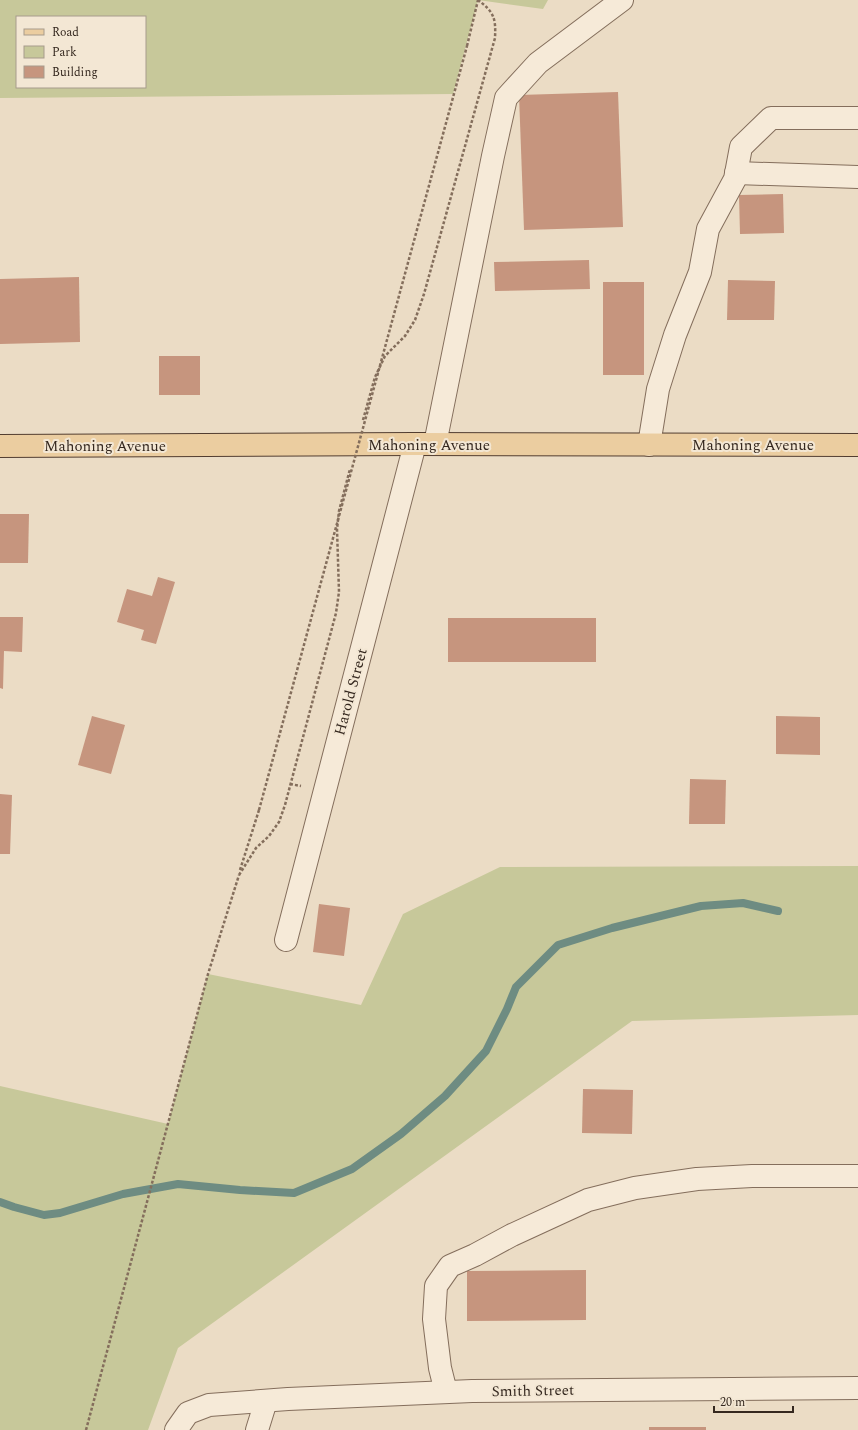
<svg xmlns="http://www.w3.org/2000/svg" width="858" height="1430" font-family="Spectral,serif">
	<rect width="100%" height="100%" fill="#ebdcc5"/>
	<g fill="#c7c89a" fill-rule="evenodd">
		<path d="M0 0H548L543 9 478 0 453 94 0 98ZM17 17H145V87H17Z"/>
		<polygon points="858,866 858,1015 632,1021 178,1348 148,1430 0,1430 0,1086 168,1124 208,974 361,1005 403,914 500,867"/>
	</g>
	<g fill="none" stroke-linecap="round" stroke-linejoin="round">
		<polyline stroke="#6e8c82" stroke-width="8" points="0,1202 14,1207 44,1215 60,1213 123,1194 178,1184 240,1190 294,1193 352,1169 401,1134 445,1096 486,1051 507,1009 516,987 558,945 612,928 701,906 743,903 778,911"/>
	</g>
	<g fill="#c6957e">
		<polygon points="618,92 623,227 524,230 519,95"/>
		<polygon points="783,194 784,233 740,234 739,195"/>
		<polygon points="589,260 590,289 495,291 494,262"/>
		<polygon points="79,277 80,342 0,344 0,279"/>
		<polygon points="728,280 775,281 774,320 727,320"/>
		<rect x="603" y="282" width="41" height="93"/>
		<rect x="159" y="356" width="41" height="39"/>
		<polygon points="0,514 29,514 28,563 0,563"/>
		<polygon points="158,577 175,582 156,644 141,640 144,630 117,622 127,589 152,596"/>
		<polygon points="0,617 23,617 22,652 4,651 3,689 0,688"/>
		<rect x="448" y="618" width="148" height="44"/>
		<polygon points="92,716 125,725 111,774 78,765"/>
		<polygon points="776,716 820,717 820,755 776,754"/>
		<polygon points="690,779 726,780 725,824 689,824"/>
		<polygon points="0,794 12,795 10,854 0,854"/>
		<polygon points="319,904 350,908 344,956 313,952"/>
		<polygon points="583,1089 633,1090 632,1134 582,1133"/>
		<polygon points="586,1270 586,1320 467,1321 467,1271"/>
		<rect x="649" y="1427" width="57" height="3"/>
	</g>
	<g fill="none" stroke-linecap="round" stroke-linejoin="round">
		<g stroke="#846e5c" stroke-width="24">
			<g id="minor">
				<polyline points="736,173 858,177"/>
				<polyline points="435,444 493,156 506,98 538,63 622,0"/>
				<polyline points="649,445 658,389 675,335 700,272 708,229 735,179 741,147 771,118 858,118"/>
				<polyline points="286,940 415,444"/>
				<polyline points="446,1392 440,1368 434,1319 436,1286 450,1266 475,1255 512,1235 588,1200 635,1188 697,1179 752,1176 858,1176"/>
				<polyline points="176,1430 188,1413 209,1405 288,1399 472,1391 858,1388"/>
				<polyline points="257,1430 266,1401"/>
			</g>
		</g>
		<g stroke="#523d30" stroke-width="24">
			<polyline id="major" points="0,446 415,444 858,445"/>
		</g>
		<g stroke="#846e5c" stroke-width="2.5" stroke-dasharray="3 2" stroke-linecap="butt">
			<polyline points="467,46 478,0"/>
			<path d="M363 420 375 377 385 356 405 336 415 320 424 294 495 38C496 18 494 12 478 0"/>
			<polyline points="290,784 301,786"/>
			<polyline points="240,870 259,810"/>
			<polyline points="239,875 256,848 269,836 279,822 285,805 336,613 339,592 337,529 339,511 350,469"/>
			<polyline points="86,1430 208,974 239,875"/>
		</g>
		<use href="#minor" stroke="#f6ead8" stroke-width="22"/>
		<use href="#major" stroke="#ebcda0" stroke-width="22"/>
		<polyline stroke="#846e5c" stroke-width="2.5" stroke-dasharray="3 2" stroke-linecap="butt" points="259,810 467,46"/>
	</g>
	<g text-anchor="middle" dominant-baseline="central" stroke-width="4" stroke-linejoin="round" paint-order="stroke">
		<g font-size="15" fill="#35281f" stroke="#f3e7d4">
			<text x="429" y="445">Mahoning Avenue</text>
			<text x="753" y="445">Mahoning Avenue</text>
			<text x="105" y="446">Mahoning Avenue</text>
			<text transform="translate(351 692) rotate(-75)">Harold Street</text>
			<text transform="translate(533 1391) rotate(-1)">Smith Street</text>
		</g>
	</g>
	<rect x="16" y="16" width="130" height="72" fill="#f3e7d4" stroke="#a79b8c"/>
	<rect x="24" y="29" width="20" height="6" fill="#ebcda0" stroke="#a79b8c"/>
	<text x="52" y="36" font-size="12" fill="#35281f">Road</text>
	<rect x="24" y="46" width="20" height="12" fill="#c7c89a" stroke="#a79b8c"/>
	<text x="52" y="56" font-size="12" fill="#35281f">Park</text>
	<rect x="24" y="66" width="20" height="12" fill="#c6957e" stroke="#a79b8c"/>
	<text x="52" y="76" font-size="12" fill="#35281f">Building</text>
	<path d="M714 1406v6h79v-6" fill="none" stroke="#35281f" stroke-width="2"/>
	<text x="720" y="1406" font-size="12" fill="#35281f" stroke="#f3e7d4" stroke-width="3" paint-order="stroke">20 m</text>
</svg>
